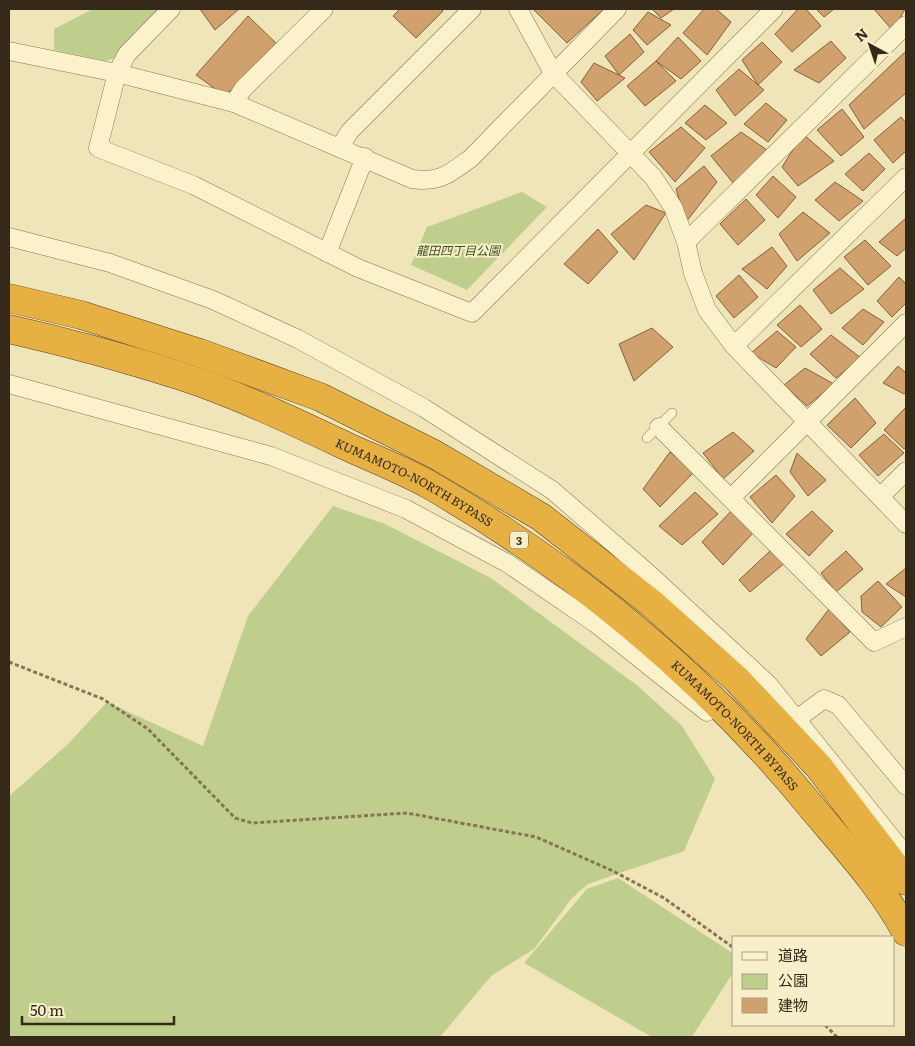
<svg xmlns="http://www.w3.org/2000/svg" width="915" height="1046" font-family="Literata,'Noto Sans JP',serif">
	<rect width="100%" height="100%" fill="#f0e5b9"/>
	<g fill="#bfce8d">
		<polygon points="93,9 162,9 115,58 106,61 54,50 54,29"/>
		<polygon points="522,192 547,207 467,290 411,265 427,227"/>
		<polygon points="333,506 385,524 491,578 638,686 682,726 715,779 684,851 588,884 572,898 534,949 491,976 440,1037 9,1037 9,796 67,745 107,702 203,746 248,616"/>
		<polygon points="618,878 734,954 734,971 692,1037 652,1037 524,963 587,889"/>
	</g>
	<g fill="#d0a16d" stroke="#876038">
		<polygon points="200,9 239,9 215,30"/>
		<polygon points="400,9 441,9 443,11 416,38 393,16"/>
		<polygon points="536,9 604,9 567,43 534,10"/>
		<polygon points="652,9 674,9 661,18"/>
		<polygon points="704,9 716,9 731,22 707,55 683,33"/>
		<polygon points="798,9 806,9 821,26 792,52 775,34"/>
		<polygon points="816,9 834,9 824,17"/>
		<polygon points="874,9 905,9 893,31"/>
		<polygon points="648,12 671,25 647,45 633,30"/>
		<polygon points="248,16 277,44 225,96 196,75"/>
		<polygon points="630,34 644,52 619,75 605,56"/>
		<polygon points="678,37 701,61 681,79 656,61"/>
		<polygon points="831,41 846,58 819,83 794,70"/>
		<polygon points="762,42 782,62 758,85 742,60"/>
		<polygon points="906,51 906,93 864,129 849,105"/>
		<polygon points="656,61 676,81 645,106 627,86"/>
		<polygon points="594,63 625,78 597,101 581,82"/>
		<polygon points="739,69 764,90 735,116 716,90"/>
		<polygon points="766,103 787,120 768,142 744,124"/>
		<polygon points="705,105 727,123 706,140 685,123"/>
		<polygon points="842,109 864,137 841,156 817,130"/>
		<polygon points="901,117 906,123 906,151 893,163 874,140"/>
		<polygon points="681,127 705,148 675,182 649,152"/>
		<polygon points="741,132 767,150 734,184 711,156"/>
		<polygon points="803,134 834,161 798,186 782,167"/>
		<polygon points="869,153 885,169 863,191 845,174"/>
		<polygon points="704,166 717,182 686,222 676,189"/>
		<polygon points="773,176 796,197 778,218 756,195"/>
		<polygon points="835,182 863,201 839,221 815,200"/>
		<polygon points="746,199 765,220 738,245 720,224"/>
		<polygon points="646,205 666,213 634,260 611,234"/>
		<polygon points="803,212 830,233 797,261 779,234"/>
		<polygon points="906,218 906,248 897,256 879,242"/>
		<polygon points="598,229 618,252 588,284 564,264"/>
		<polygon points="865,240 891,266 868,285 844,257"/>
		<polygon points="772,247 787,266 767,289 742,269"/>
		<polygon points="840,268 864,289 831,314 813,290"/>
		<polygon points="739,275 758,297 734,318 716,296"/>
		<polygon points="899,277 906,284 906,303 892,317 877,301"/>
		<polygon points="800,305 822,329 801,347 777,325"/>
		<polygon points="863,309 884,322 863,345 842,328"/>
		<polygon points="652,328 673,347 634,381 619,344"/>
		<polygon points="777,331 796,347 776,368 751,353"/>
		<polygon points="831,335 861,358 836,378 810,354"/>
		<polygon points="898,366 906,373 906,392 904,394 883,383"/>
		<polygon points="805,368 834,384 807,406 784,385"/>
		<polygon points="855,398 876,423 851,448 827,425"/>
		<polygon points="906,407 906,447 904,449 884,430"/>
		<polygon points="733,432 754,451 723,479 703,453"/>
		<polygon points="884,434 904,453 878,476 859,455"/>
		<polygon points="670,452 694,472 660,507 643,489"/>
		<polygon points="797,453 826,480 808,496 790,472"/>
		<polygon points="776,475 795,496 772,523 750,497"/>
		<polygon points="695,492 718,514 682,545 659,526"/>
		<polygon points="732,510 753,533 723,565 702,542"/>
		<polygon points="812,511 833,531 809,556 786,534"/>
		<polygon points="770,551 786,562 750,592 739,580"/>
		<polygon points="846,551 863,569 836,592 821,573"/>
		<polygon points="906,568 906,597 886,584"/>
		<polygon points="878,581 902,607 881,627 862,612 861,596"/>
		<polygon points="829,609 850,632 821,656 806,639"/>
	</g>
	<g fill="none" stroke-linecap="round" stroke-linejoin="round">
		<g stroke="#877453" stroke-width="10">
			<polyline id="lane" points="647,438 672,413"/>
		</g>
		<g stroke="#877453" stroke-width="19">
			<g id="street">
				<polyline points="171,9 127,54 117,73 98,148 193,185 358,268 472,313 774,9"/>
				<polyline points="518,9 553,73 653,177 673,207 686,242 693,273 707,310 734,346 906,524"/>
				<path d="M9 51 117 73 234 103 412 179C440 183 449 174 471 158L617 9"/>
				<polyline points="234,103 243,89 324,9"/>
				<polyline points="340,147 350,131 472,9"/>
				<polyline points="9,237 110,263 213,300 298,339 424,408 552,490 649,574 768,684 899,847 906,860"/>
				<polyline points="686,242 906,25"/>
				<polyline points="327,253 365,157"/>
				<polyline points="734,346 906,177"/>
				<polyline points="9,384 271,456 406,509 507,563 595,623 707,712"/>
				<polyline points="659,427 874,642 906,627"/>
				<polyline points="880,497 906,471"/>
				<polyline points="731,498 906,323"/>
				<polyline points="797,719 824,699 838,705 906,786"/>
			</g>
		</g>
		<g stroke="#534129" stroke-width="29">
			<g id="highway">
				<polyline points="9,298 81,315 200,353 320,397 434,454 541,517 651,603 737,680 818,766 906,881"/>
				<path id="s1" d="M9 329C66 342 125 358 181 376 239 395 295 422 350 448 375 459 402 470 426 483 571 566 703 675 809 804 843 845 881 885 906 932"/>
			</g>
		</g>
		<g stroke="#877453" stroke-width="3" stroke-dasharray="4 2.5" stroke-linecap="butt">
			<polyline points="9,662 103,699 148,729 235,818 252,823 407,813 536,837 611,870 664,898 734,948"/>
			<polyline points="825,1025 837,1037"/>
		</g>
		<use href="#lane" stroke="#fbf2cc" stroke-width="9"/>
		<use href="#street" stroke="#fbf2cc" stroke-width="18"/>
		<use href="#highway" stroke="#e6b043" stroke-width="28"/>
	</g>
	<g text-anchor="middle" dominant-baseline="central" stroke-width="4" stroke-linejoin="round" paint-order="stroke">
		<rect fill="#f7efc9" stroke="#6f654e" stroke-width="1" x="510" y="531.5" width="18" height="17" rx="4"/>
		<g font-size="11" font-weight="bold" fill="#352a19">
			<text x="519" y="540">3</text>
		</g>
		<g font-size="12" font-style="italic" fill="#40521f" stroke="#f7efc9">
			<text x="458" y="250">龍田四丁目公園</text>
		</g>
		<g font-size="12" fill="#352a19" stroke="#f7efc9">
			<text stroke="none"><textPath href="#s1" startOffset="435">KUMAMOTO-NORTH BYPASS</textPath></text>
			<text stroke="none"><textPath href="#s1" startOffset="840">KUMAMOTO-NORTH BYPASS</textPath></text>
		</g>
	</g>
	<rect width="915" height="1046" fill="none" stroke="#352a19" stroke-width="20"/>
	<rect x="732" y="936" width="162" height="90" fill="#f7efc9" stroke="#a9a083"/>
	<rect x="742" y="952" width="25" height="8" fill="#fbf2cc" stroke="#a9a083"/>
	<text x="778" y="961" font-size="15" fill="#352a19">道路</text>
	<rect x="742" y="974" width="25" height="15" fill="#bfce8d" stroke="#a9a083"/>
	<text x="778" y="986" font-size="15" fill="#352a19">公園</text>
	<rect x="742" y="998" width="25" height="15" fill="#d0a16d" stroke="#a9a083"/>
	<text x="778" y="1011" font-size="15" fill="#352a19">建物</text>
	<g transform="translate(870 45) rotate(320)" stroke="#f7efc9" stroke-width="4" paint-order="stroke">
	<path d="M0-4L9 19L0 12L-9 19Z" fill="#352a19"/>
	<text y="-8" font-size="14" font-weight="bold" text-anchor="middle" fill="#352a19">N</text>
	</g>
	<path d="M22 1016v8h152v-8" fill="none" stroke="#352a19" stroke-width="2.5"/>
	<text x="30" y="1016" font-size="15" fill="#352a19" stroke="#f7efc9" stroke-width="4" paint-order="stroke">50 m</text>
</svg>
